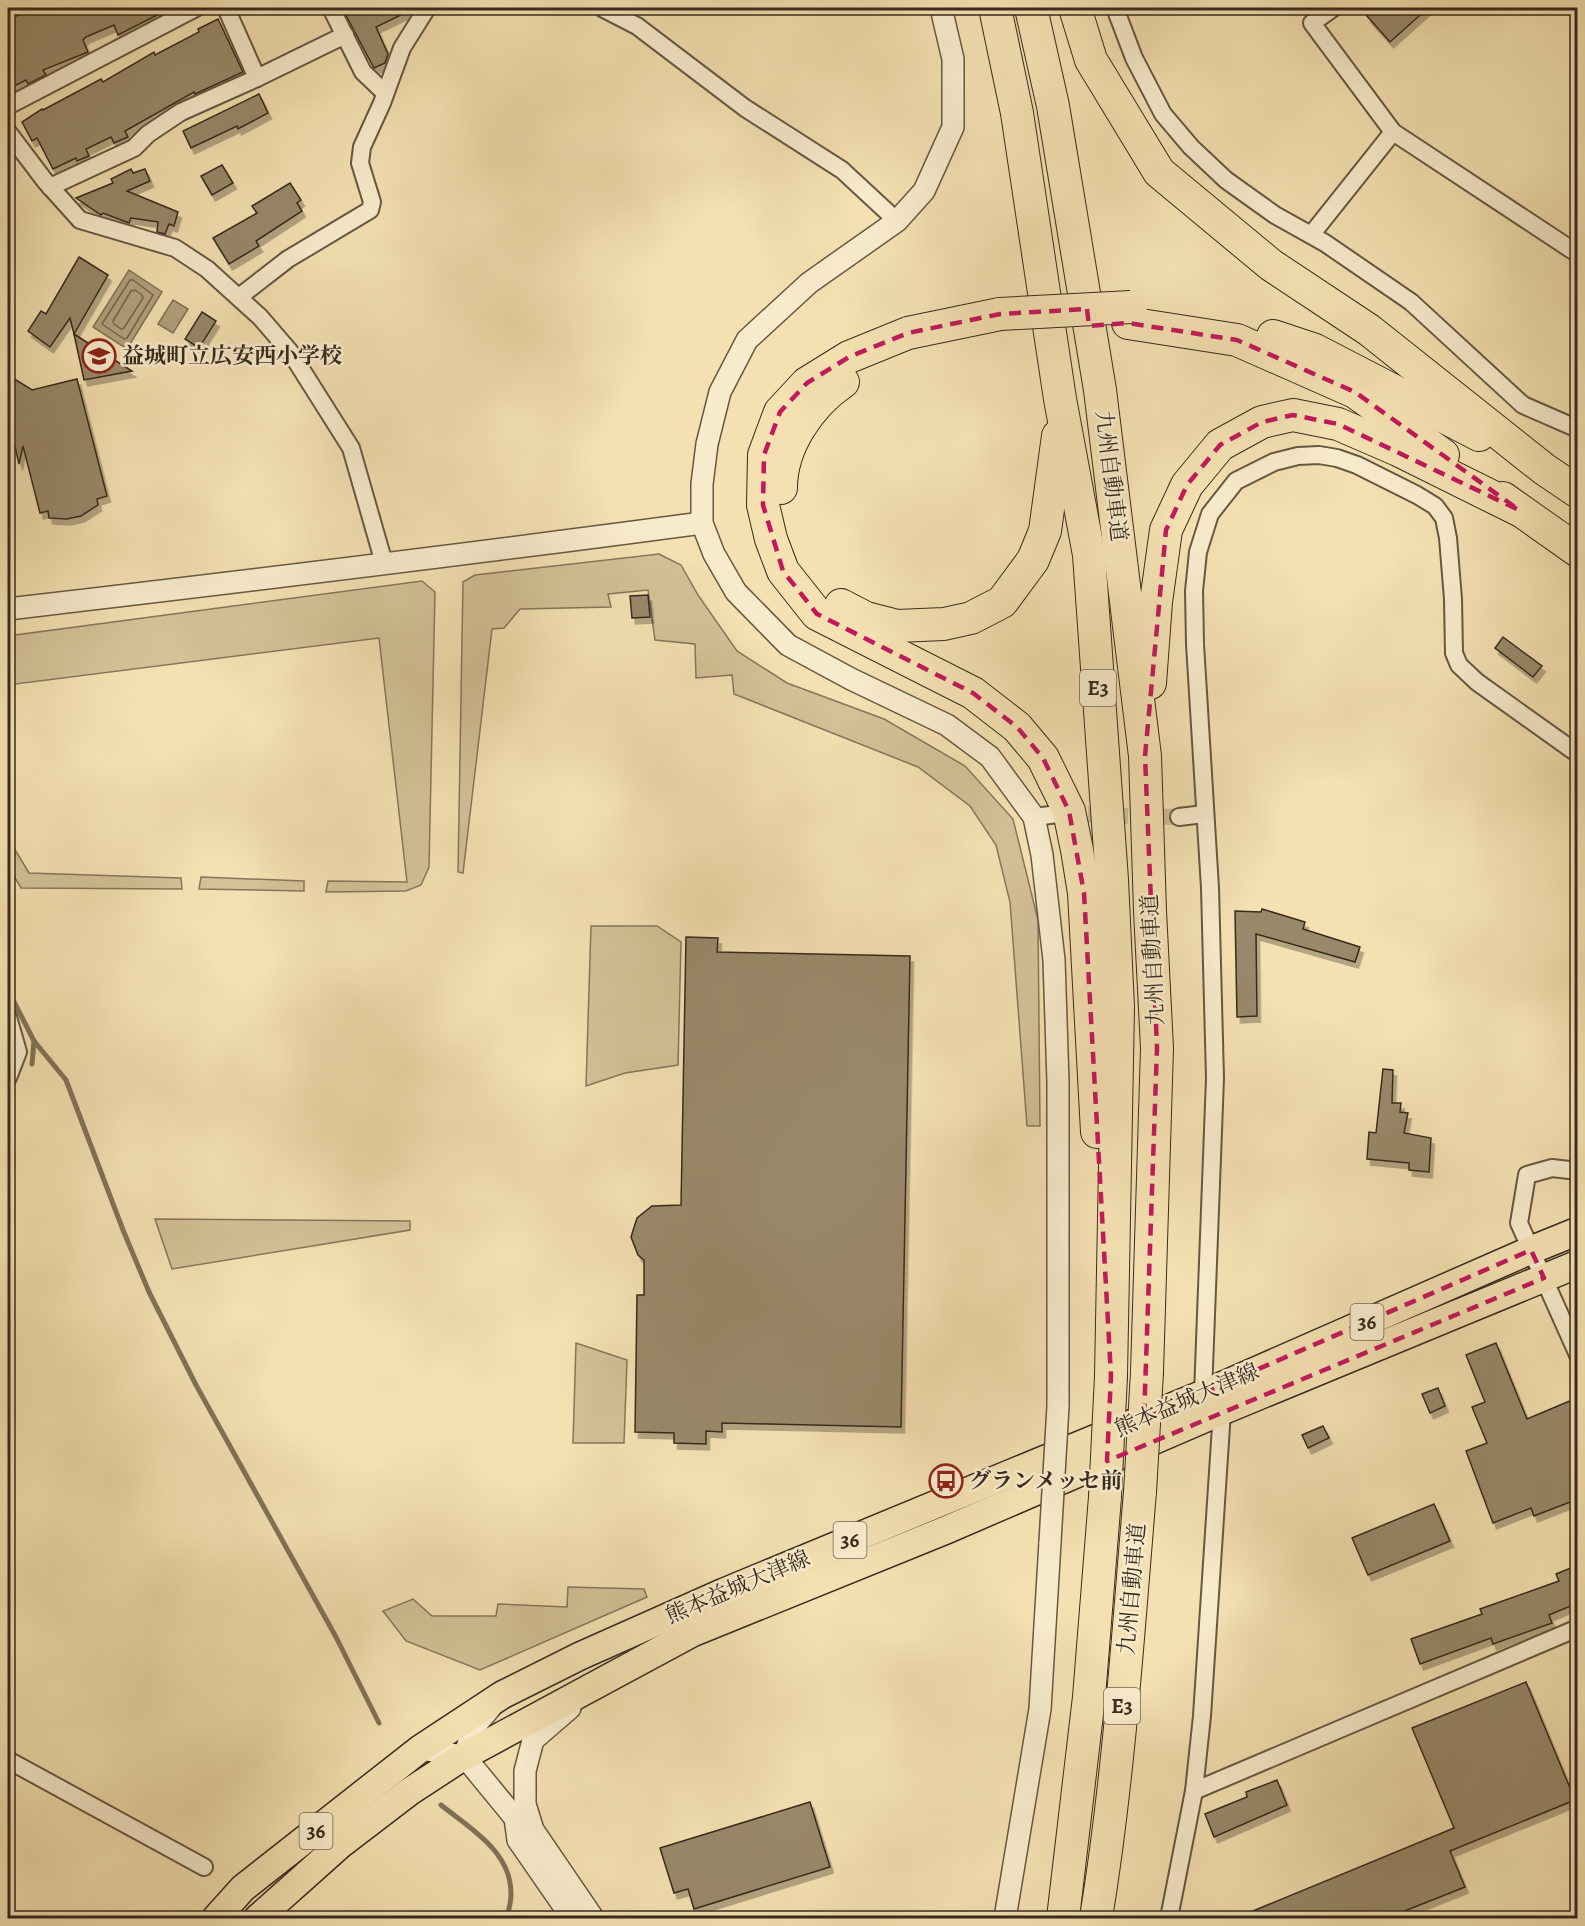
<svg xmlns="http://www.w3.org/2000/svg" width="1585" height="1926" font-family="Alegreya,'Noto Serif JP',serif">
	<defs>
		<filter id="shadow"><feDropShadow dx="3.5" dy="6" stdDeviation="0" flood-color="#0004"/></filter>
	</defs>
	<rect width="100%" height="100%" fill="#f4e0b1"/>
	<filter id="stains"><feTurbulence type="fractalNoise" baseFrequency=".00333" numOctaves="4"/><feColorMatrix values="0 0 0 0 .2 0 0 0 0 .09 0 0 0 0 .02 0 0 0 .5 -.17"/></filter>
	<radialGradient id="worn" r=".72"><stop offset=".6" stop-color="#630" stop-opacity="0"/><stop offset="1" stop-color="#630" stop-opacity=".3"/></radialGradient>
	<g fill="#d4c198" stroke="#86765b" stroke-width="1.5">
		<polygon points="659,554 681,565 698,595 737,651 787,683 884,719 965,766 1013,819 1038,920 1040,1126 1027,1126 1010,902 996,845 970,806 918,767 734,694 732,675 696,678 695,644 655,640 648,590 608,594 611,607 520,609 504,628 492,629 463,873 458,872 463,582 475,575"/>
		<polygon points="422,581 435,592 429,867 421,885 406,891 326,892 328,881 407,882 379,638 8,685 8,636"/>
		<polygon points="8,838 29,873 181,878 182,889 21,888 8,866"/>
		<polygon points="201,877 304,881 304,891 199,889"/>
		<polygon points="591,926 657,926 681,942 678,1065 625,1073 586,1086"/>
		<polygon points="155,1219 410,1221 410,1230 172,1269"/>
		<polygon points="576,1343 627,1360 624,1443 573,1443"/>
		<polygon points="568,1587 644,1589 647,1597 480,1670 406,1641 383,1611 413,1599 432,1616 496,1616 498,1604 567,1607"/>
	</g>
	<g fill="#b4a27f" stroke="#827258" stroke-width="1.5">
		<polygon points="129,270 162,292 127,349 93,327"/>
		<polygon points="173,300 188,309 173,333 158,324"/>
	</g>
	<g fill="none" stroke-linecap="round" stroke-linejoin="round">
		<g stroke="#76664e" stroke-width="1.5">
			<polygon points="130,280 133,280 153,295 127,338 124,339 102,324"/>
			<polygon points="135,290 142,295 143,298 124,328 121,329 114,324 113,321 131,291"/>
		</g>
		<g stroke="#827258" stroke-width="5">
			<polyline points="8,990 34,1041 66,1080 123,1230 149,1292 196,1385 336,1637 379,1723"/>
			<polyline points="32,1064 34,1041"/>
			<polyline points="8,1104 13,1089"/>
			<path d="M441 1805C471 1829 512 1852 511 1895 511 1903 508 1911 507 1918"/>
		</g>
	</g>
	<g fill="#99896a" stroke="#372b1e" stroke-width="1.5" filter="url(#shadow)">
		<polygon points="32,8 72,8 75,14 91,8 171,8 118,35 114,25 86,37 83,40 88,52 43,70 46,75 28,84 26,80 8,89 8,20"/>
		<polygon points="342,8 415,8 376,27 388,54 385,63 374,68"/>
		<polygon points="1377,8 1428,8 1390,42 1367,16"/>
		<polygon points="218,19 243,72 195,94 194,92 125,131 128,137 114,143 111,137 86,149 89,156 77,161 76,158 53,169 37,138 32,141 22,122 42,109 43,110 101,79 103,82 154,52 155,55 199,32 198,29"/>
		<polygon points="259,94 268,113 238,129 237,126 191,148 183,131"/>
		<polygon points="222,165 233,183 212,195 201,176"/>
		<polygon points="131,169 133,173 145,169 150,181 127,191 178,212 174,226 169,224 165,234 157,232 158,222 131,218 129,223 103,213 101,215 76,198 113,183 111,179"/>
		<polygon points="290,183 301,200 297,203 302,211 256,241 259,246 229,264 213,238 257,213 252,206"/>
		<polygon points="79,257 108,275 74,334 70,318 50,347 28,331 41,311 46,314"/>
		<polygon points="202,312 216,321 199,348 185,339"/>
		<polygon points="74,334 132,371 84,380"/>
		<polygon points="8,375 32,390 77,379 107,496 97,499 98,505 81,516 67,519 49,518 48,511 40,513 23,446 19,464 8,417"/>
		<polygon points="648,595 650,617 632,618 630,596"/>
		<polygon points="1503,637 1542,666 1533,677 1495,648"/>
		<polygon points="1262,909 1305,922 1303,929 1360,947 1355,962 1256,934 1257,1016 1237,1017 1235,911 1261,912"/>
		<polygon points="686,937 718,938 717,952 910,956 901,1427 722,1423 722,1432 706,1431 706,1444 674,1443 674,1433 635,1432 637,1295 644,1295 644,1260 638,1255 631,1237 637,1218 652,1206 681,1205"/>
		<polygon points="1383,1069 1393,1070 1392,1103 1401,1103 1400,1112 1408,1113 1404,1133 1431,1138 1429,1172 1409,1170 1409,1163 1367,1159 1369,1132 1376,1133"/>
		<polygon points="1496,1343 1527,1419 1572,1400 1578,1412 1578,1499 1534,1516 1531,1508 1493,1523 1466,1451 1487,1443 1472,1407 1485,1402 1466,1355"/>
		<polygon points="1438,1388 1445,1406 1430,1413 1422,1394"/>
		<polygon points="1323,1426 1329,1438 1308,1448 1302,1435"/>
		<polygon points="1434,1504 1450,1541 1368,1575 1352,1538"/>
		<polygon points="1578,1565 1578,1603 1549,1615 1552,1623 1493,1644 1491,1638 1420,1664 1411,1639 1482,1614 1480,1609 1559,1581 1556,1574"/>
		<polygon points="1526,1682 1575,1800 1450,1851 1465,1887 1392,1916 1390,1912 1376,1918 1236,1918 1454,1828 1412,1728"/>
		<polygon points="1277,1780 1287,1805 1214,1837 1205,1814 1247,1797 1246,1792"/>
		<polygon points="810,1802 830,1867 694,1909 688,1889 674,1893 660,1848"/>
	</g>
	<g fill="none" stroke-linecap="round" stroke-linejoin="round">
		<polyline stroke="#cebc94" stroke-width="16" stroke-dasharray="16 8" stroke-linecap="butt" points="1064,814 1179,817"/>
		<g stroke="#665843" stroke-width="20">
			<g id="minor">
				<polyline points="226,8 257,78"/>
				<polyline points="331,8 363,72 385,93"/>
				<polyline points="602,8 637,26 745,108 842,170 897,221"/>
				<polyline points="1115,8 1134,58 1163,114 1191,147 1226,180 1275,215 1325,243 1411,302 1523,405 1578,429"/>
				<polyline points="1333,8 1312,23 1393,132 1578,254"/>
				<polyline points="8,106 196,8"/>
				<polyline points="8,132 45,181 80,220 175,248 207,269 260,317 291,353 351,448 384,563"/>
				<polyline points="50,187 134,148 148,134 181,112 257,78 345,35"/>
				<polyline points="1311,235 1393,132"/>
				<polyline points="239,297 288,259 370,210 372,202 360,163 362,147 382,103 402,48 427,8"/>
				<polyline points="1034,817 1058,814"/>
				<polyline points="1179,817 1204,814"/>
				<polyline points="8,1017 18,1052 8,1078"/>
				<polyline points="1578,1171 1552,1168 1527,1175 1519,1223 1578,1355"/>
				<polyline points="1203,1394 1215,1078 1210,888 1195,644 1194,591 1198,552 1210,514 1236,481 1274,462 1298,456 1319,455 1337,458 1357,465 1417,495 1435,506 1444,518 1448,538 1453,599 1454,653 1459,665 1477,682 1578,754"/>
				<polyline points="8,1760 204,1867"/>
				<polyline points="1194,1791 1578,1628"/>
				<polyline points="1169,1918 1194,1791 1202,1716 1222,1411"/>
			</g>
		</g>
		<g stroke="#665843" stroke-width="24">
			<g id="tertiary">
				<polyline points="941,8 953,59 953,127 924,191 897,221 809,283 747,340 720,392 707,444 702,484 702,523 714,554 736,592 788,645 851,679 947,725 990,757 1034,817 1042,855 1054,960 1058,1082 1058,1406"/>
				<path d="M8 609C239 582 470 554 702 523"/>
				<polyline points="570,1708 533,1740 525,1771 525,1804 533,1830 593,1918"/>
				<polyline points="420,1749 464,1756 515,1818 533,1830"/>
				<polyline points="464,1756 474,1727 491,1707"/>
				<polyline points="515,1818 518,1840 572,1918"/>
				<polyline points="1005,1918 1040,1709 1050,1542"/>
			</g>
		</g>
		<g stroke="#372b1e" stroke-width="30">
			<g id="primary">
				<polyline points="216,1918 243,1888 420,1749 502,1695 580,1656 724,1592 1203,1394 1531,1250 1578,1231"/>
				<polyline points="258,1918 341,1844 409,1792 464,1756 692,1633 946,1530 1222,1411 1578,1264"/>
			</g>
		</g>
		<g stroke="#372b1e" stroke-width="34">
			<g id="motorway">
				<polyline points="995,8 1017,113 1060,399 1089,555 1112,880 1118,1007 1111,1376"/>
				<polyline points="1031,8 1053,106 1100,390 1145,756 1150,911 1157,1048 1147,1372"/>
				<polyline points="1075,8 1091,60 1159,172 1271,265 1369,330 1544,469 1578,492"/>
				<polyline points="1000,314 908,333 849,357 807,383 780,412 764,455 763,505 771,539 783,571 817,614 973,693 1017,727 1043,758 1069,811 1077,850 1084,893 1097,1132"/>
				<polyline points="1128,323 1237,340 1355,392 1443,455"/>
				<polyline points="1273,336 1315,350 1479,435"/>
				<path d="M781 488C781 447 809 405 843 382"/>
				<polyline points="1503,498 1578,551"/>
				<polyline points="841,605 866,618 897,626 944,624 971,618 1002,602 1033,560 1045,531 1058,436"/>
				<polyline points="1150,683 1156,602 1166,530 1187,485 1220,445 1262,422 1293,415 1338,424 1398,450 1519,510"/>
				<polyline points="1063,1918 1089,1697 1105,1497"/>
				<path d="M1096 1918C1119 1777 1128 1634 1140 1492"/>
			</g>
		</g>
		<use href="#minor" stroke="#f8ebcc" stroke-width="16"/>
		<use href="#tertiary" stroke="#f8ebcc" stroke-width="21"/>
		<use href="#primary" stroke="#f4e0b1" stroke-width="27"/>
		<use href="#motorway" stroke="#f4e0b1" stroke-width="32"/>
		<g stroke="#665843" stroke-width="24" stroke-linecap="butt">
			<polyline id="tertiary-bridge" points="1050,1542 1058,1406"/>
		</g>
		<g stroke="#372b1e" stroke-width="34" stroke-linecap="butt">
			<g id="motorway-bridge">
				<polyline points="1000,314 1131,307"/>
				<polyline points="1140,1492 1147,1372"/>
				<polyline points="1105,1497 1111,1376"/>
			</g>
		</g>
		<use href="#tertiary-bridge" stroke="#f8ebcc" stroke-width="21"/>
		<use href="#motorway-bridge" stroke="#f4e0b1" stroke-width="32"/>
	</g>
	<path fill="none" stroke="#c2185b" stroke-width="4.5" stroke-dasharray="12 8" stroke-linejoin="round" d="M1087 309 1089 326 1128 323 1237 340 1355 392 1519 510 1338 424 1293 415 1262 422 1220 445 1187 485 1166 530 1145 756 1157 1048 1144 1419 1531 1250 1544 1278 1107 1461 1111 1376 1084 893 1069 811 1043 758 1017 727 973 693 817 614 783 571 763 505 764 455 780 412 807 383 849 357 908 333 1000 314Z"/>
	<defs>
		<g id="school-ring" transform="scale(1.725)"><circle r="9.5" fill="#f8ebcc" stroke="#8f2418" stroke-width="1.5"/><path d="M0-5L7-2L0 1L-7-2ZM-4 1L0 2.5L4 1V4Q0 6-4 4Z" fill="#8f2418"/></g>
		<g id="bus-ring" transform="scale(1.725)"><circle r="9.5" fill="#f8ebcc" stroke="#8f2418" stroke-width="1.5"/><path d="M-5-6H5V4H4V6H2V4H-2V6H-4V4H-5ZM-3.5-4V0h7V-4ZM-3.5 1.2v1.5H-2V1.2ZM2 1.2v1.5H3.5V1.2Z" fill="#8f2418"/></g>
	</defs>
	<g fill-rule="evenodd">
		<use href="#school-ring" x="99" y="356"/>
		<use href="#bus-ring" x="946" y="1481"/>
	</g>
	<g text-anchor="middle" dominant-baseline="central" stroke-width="5" stroke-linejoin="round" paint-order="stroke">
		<g fill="#f8ebcc" stroke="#716552" stroke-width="1.5">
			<rect x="1080" y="670" width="36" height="36" rx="4.5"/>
			<rect x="1350.5" y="1304" width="33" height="36" rx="4.5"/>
			<rect x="833.5" y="1522" width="33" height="36" rx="4.5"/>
			<rect x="1104" y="1688" width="36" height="36" rx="4.5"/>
			<rect x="299.5" y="1813" width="33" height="36" rx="4.5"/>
		</g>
		<g font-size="21" font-weight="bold" fill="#372b1e">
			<text x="1098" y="688">E3</text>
			<text x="1367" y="1322">36</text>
			<text x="850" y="1540">36</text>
			<text x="1122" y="1706">E3</text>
			<text x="316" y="1831">36</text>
		</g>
		<g font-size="22" font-weight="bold" fill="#372b1e" stroke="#f8ebcc" text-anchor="start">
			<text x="122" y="356">益城町立広安西小学校</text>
			<text x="969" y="1481">グランメッセ前</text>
		</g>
		<g font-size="22" fill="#372b1e" stroke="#f8ebcc">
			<text transform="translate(1111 476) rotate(83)">九州自動車道</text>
			<text transform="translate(1153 960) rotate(-93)">九州自動車道</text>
			<text transform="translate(1187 1400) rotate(-23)">熊本益城大津線</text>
			<text transform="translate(738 1587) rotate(-23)">熊本益城大津線</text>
			<text transform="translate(1132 1589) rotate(-85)">九州自動車道</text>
		</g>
	</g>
	<rect width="1585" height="1926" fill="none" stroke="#f4e0b1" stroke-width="30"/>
	<rect x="9" y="9" width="1567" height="1908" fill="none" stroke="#372b1e" stroke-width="3"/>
	<rect x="15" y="15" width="1555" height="1896" fill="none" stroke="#372b1e" stroke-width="1.5"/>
	<rect width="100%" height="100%" filter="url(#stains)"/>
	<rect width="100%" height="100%" fill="url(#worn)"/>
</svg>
